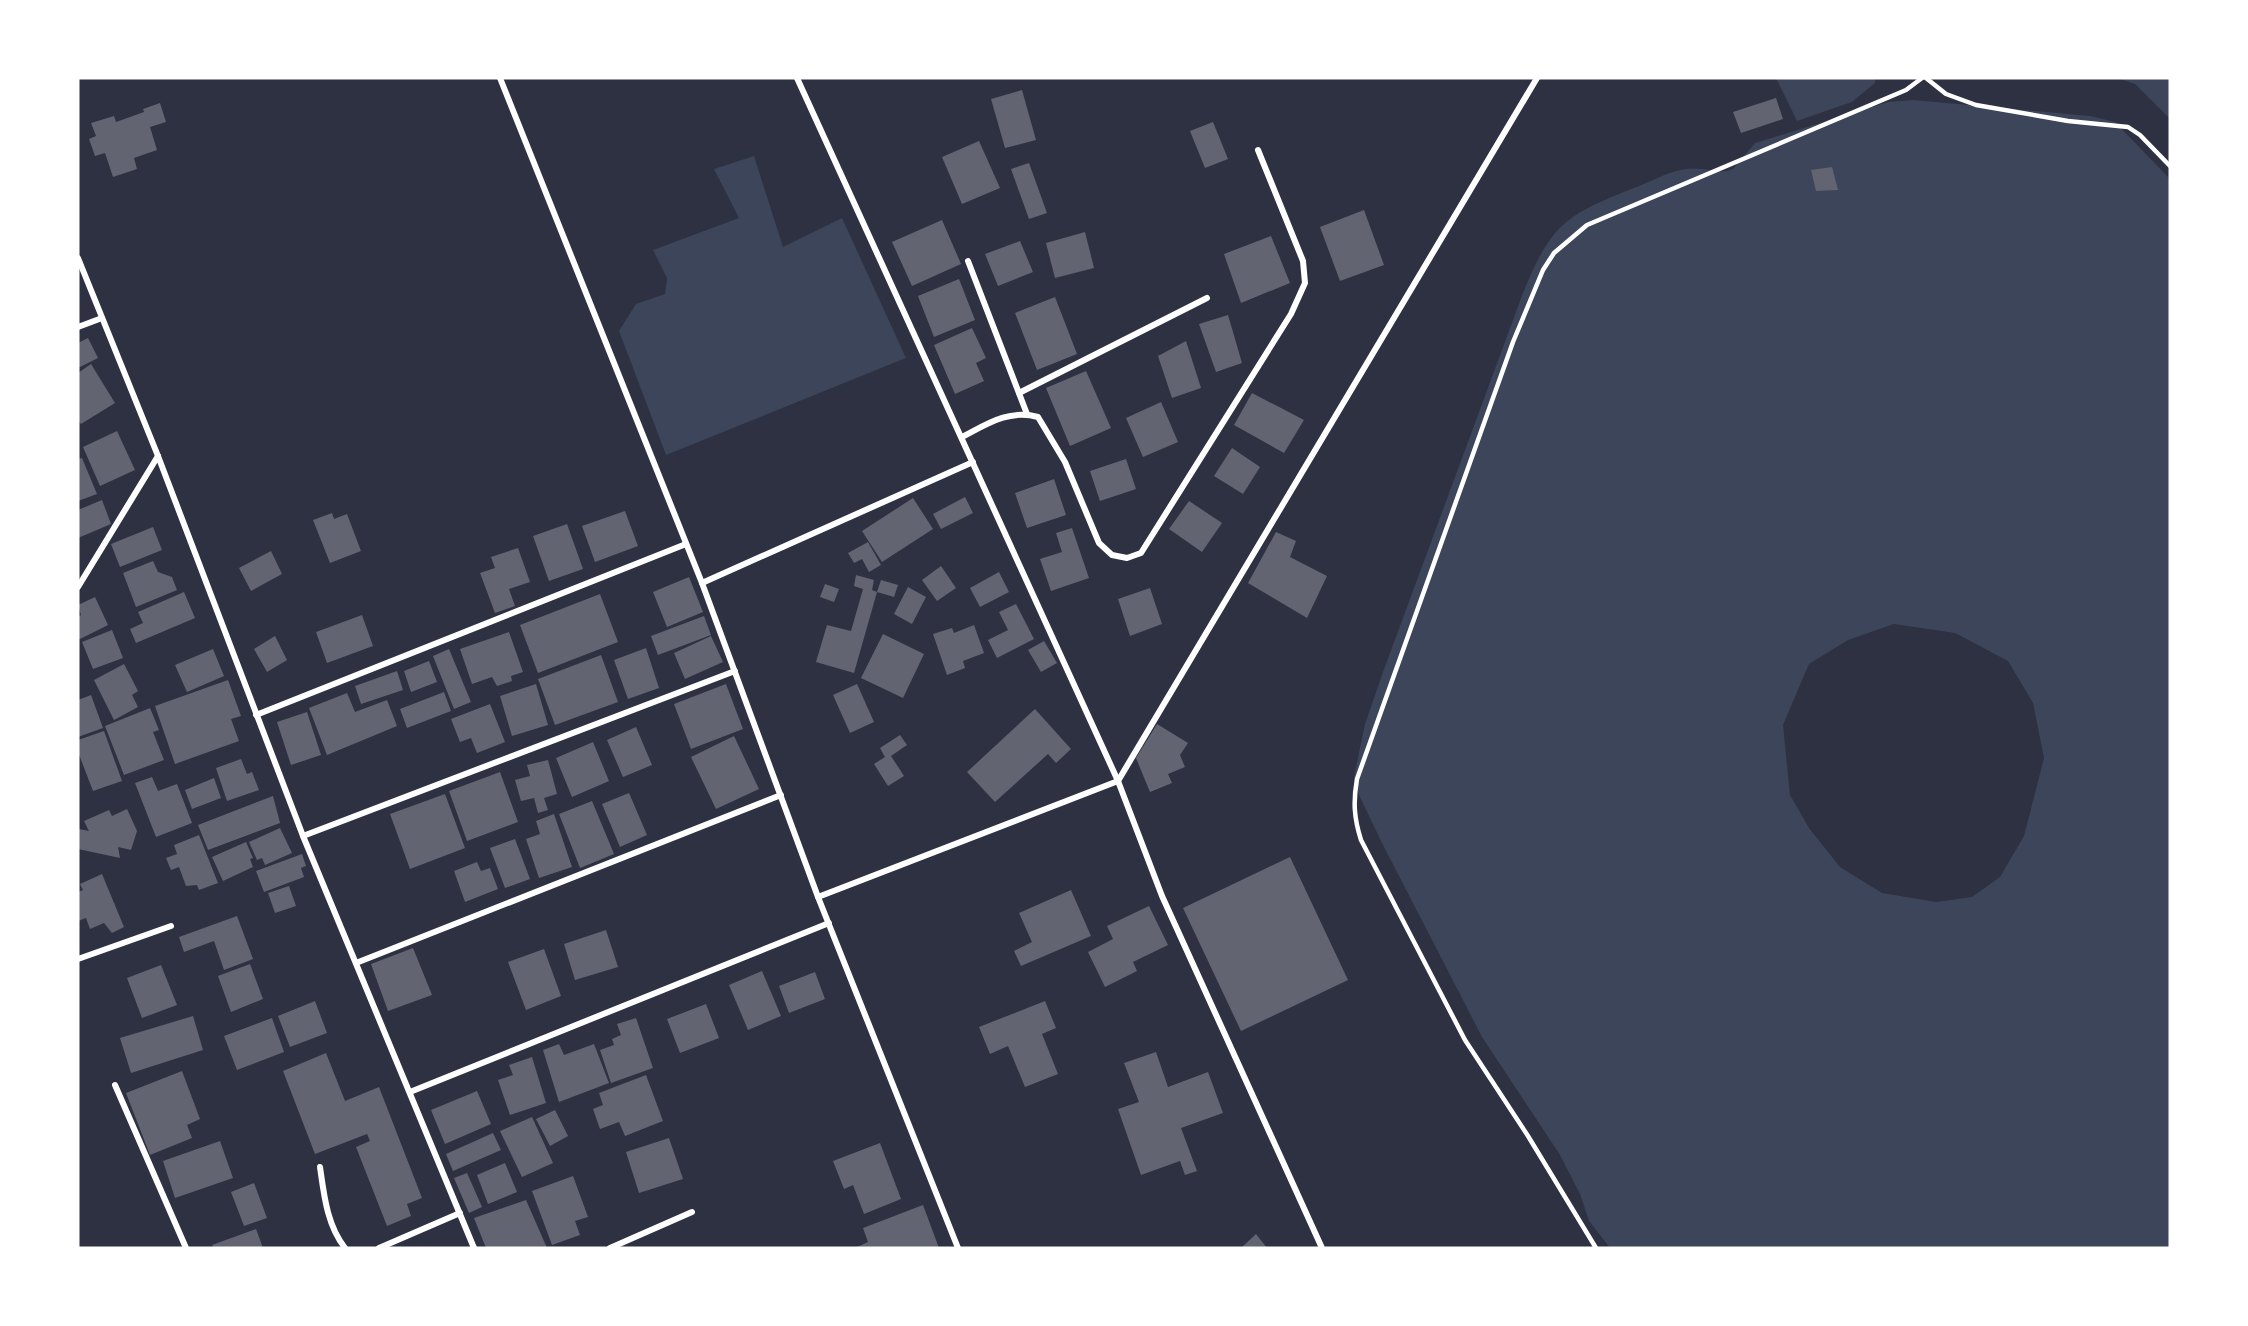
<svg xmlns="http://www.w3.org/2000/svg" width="2248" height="1326" font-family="'Varela Round',sans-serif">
	<rect width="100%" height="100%" fill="#2d3142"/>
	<g fill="#3c4559" fill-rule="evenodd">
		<polygon points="1776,78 1875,78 1875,83 1852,102 1797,121"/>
		<polygon points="2117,78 2170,78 2170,119 2135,84"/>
		<path d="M1914 100 2090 116 2115 122 2170 179V1248H1610L1589 1221 1580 1194 1560 1155 1482 1037 1382 843 1357 791 1354 777 1365 724 1383 672 1523 293C1551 224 1565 215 1634 188 1650 182 1669 171 1686 169 1699 167 1714 172 1727 171L1733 169 1755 143 1888 102ZM1894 624 1955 633 2008 661 2033 703 2044 758 2024 836 2000 877 1972 897 1936 902 1882 893 1840 867 1809 828 1790 795 1783 725 1809 664 1848 640Z"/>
		<polygon points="754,156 783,247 842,218 906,358 666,455 619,331 636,304 665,294 667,278 653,250 739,218 714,169"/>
	</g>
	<g fill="#626471">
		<polygon points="1022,90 1036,140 1005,148 991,99"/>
		<polygon points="1776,98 1783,119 1741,133 1733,112"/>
		<polygon points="160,103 166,122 150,127 157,150 134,158 137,169 113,177 105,153 95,156 89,139 96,136 91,123 114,116 116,122 144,112 143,109"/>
		<polygon points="1213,122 1228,159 1205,168 1190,131"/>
		<polygon points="979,141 1000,188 962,204 942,157"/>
		<polygon points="1029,163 1047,213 1029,219 1011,169"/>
		<polygon points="1832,167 1838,190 1816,191 1811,170"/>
		<polygon points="1364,210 1384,265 1340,281 1320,227"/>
		<polygon points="942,220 961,264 912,286 892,242"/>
		<polygon points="1085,232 1094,268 1055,278 1046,243"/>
		<polygon points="1271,236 1290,283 1241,303 1224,254"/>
		<polygon points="1020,241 1033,272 998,286 985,254"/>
		<polygon points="959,279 975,320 934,337 918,296"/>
		<polygon points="1055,297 1077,354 1037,370 1015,313"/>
		<polygon points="1228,315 1242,363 1216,372 1199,324"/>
		<polygon points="972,328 986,358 976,363 984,381 955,394 934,345"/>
		<polygon points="88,338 98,358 78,368 78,343"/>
		<polygon points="1186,341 1201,388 1172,398 1158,356"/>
		<polygon points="91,364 115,403 81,424 78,420 78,373"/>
		<polygon points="1086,371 1111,428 1070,446 1046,388"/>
		<polygon points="1252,393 1304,420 1284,453 1234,425"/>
		<polygon points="1161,402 1178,442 1143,457 1126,418"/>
		<polygon points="117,431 135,470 100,486 83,447"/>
		<polygon points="1232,448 1260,467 1243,494 1214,476"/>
		<polygon points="82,458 97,494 78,501 78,459"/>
		<polygon points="1126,459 1136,489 1100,501 1090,471"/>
		<polygon points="1054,479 1066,515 1027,528 1015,493"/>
		<polygon points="965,497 973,513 941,529 933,514"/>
		<polygon points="913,498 933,529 882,562 862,531"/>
		<polygon points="102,500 111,524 78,538 78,510"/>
		<polygon points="1189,501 1222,523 1202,552 1169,529"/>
		<polygon points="625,511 638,546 595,562 582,526"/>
		<polygon points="332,513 334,519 347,514 361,551 330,563 313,520"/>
		<polygon points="567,524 583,569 549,581 533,536"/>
		<polygon points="153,527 162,550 120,567 111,544"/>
		<polygon points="1072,528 1089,578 1051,591 1040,559 1062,552 1056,533"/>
		<polygon points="1276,532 1296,541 1290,557 1327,576 1307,618 1248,583"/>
		<polygon points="868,542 881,565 869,572 862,559 854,563 848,553"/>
		<polygon points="518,548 530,582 509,589 515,606 495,613 480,573 495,568 491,557"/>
		<polygon points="271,551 282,574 251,591 239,568"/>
		<polygon points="153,561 158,572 172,577 177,590 136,607 123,573"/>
		<polygon points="941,566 956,588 937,601 922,580"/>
		<polygon points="999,572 1009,592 980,607 970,588"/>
		<polygon points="856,575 874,580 872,590 877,592 854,673 816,662 827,625 851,631 863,589 854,586"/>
		<polygon points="689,577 703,612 667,627 653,592"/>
		<polygon points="881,580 898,585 894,597 877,592"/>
		<polygon points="825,584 839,589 834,602 820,597"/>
		<polygon points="908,587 926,597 912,624 894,614"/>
		<polygon points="1150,588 1162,624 1130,636 1118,599"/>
		<polygon points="184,592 195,618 136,643 130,629 143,623 138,612"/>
		<polygon points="600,594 618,642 538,673 520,625"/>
		<polygon points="95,597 108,625 78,640 78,617 81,615 78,605"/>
		<polygon points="1016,604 1034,639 997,658 988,640 1008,630 999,612"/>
		<polygon points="362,615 373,646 327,663 316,632"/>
		<polygon points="704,616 711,635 658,655 651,636"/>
		<polygon points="974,625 984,653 963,661 965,668 947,675 933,634 952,628 954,633"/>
		<polygon points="112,630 123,658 93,669 82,642"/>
		<polygon points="509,632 523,672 511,676 512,681 497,686 492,677 472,684 460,649"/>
		<polygon points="883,634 924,654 903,698 861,678"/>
		<polygon points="275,636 287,660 267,672 254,649"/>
		<polygon points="711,636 723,662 685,679 674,653"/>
		<polygon points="1044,641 1057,663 1041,672 1028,650"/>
		<polygon points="646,648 659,688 628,699 614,660"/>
		<polygon points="213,649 224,676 187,692 175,665"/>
		<polygon points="449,649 471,702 454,709 433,656"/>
		<polygon points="601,655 618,702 555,725 538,679"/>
		<polygon points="429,661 437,682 411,692 404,671"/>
		<polygon points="124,664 138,691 132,695 138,707 114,720 94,680"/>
		<polygon points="397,671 403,690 361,704 355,686"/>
		<polygon points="228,680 241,716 231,719 239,741 175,764 155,706"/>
		<polygon points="536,684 548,725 512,736 500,696"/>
		<polygon points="726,684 743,729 691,749 674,704"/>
		<polygon points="857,684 874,722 850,733 833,695"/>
		<polygon points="444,692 451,711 407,728 400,709"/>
		<polygon points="347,693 355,712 387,700 397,726 327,755 309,708"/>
		<polygon points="91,695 103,728 78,737 78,700"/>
		<polygon points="490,704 505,742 477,753 471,738 460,742 451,719"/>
		<polygon points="150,708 159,730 153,732 164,760 124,775 105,726"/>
		<polygon points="1035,709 1071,749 1056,763 1048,754 995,802 967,772"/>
		<polygon points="307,712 321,755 291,765 277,722"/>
		<polygon points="1157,724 1188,743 1180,755 1185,767 1168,774 1172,783 1150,792 1136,758"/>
		<polygon points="636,727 652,765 623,777 607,740"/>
		<polygon points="104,731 122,781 93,791 78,752 78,740"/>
		<polygon points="900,735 907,745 891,756 904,776 888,786 874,764 885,757 880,748"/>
		<polygon points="734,736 759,789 716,809 691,757"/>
		<polygon points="593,742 609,781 572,797 556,758"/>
		<polygon points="241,759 247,774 252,772 259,790 227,801 216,768"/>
		<polygon points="548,760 557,794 544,798 548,810 538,813 534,798 521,801 515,780 530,776 527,765"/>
		<polygon points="500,772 518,822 467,841 449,791"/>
		<polygon points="152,777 158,791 177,784 192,823 156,837 135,783"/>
		<polygon points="214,778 221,798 192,809 185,790"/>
		<polygon points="629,793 647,835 620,847 602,804"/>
		<polygon points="445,794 465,848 410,869 390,814"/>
		<polygon points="273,796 280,823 208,850 198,825"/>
		<polygon points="592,801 614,854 580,868 559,814"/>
		<polygon points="127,809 137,831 131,850 118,847 120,858 78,849 79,829 89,831 84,821 109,810 112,816"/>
		<polygon points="554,814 572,867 539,878 526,839 540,834 536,821"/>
		<polygon points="280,828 292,853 265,865 262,858 257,860 249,842"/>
		<polygon points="199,835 218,883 199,890 197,885 186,886 179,867 171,870 166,858 177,854 174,845"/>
		<polygon points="515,839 530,879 505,888 490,848"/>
		<polygon points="246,842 253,858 250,859 253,867 223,881 212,857"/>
		<polygon points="302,854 306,866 301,868 304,877 264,892 256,871"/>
		<polygon points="1290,857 1348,980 1241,1031 1183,908"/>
		<polygon points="477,862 481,871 490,868 498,889 465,902 454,871"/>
		<polygon points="102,874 124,927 112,933 104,923 90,929 86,918 78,921 78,892 83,890 80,884"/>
		<polygon points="289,886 296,906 275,913 268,893"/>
		<polygon points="1071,890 1091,936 1021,966 1014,951 1032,942 1019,913"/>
		<polygon points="1149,906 1168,945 1133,962 1137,971 1105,987 1088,952 1113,939 1107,926"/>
		<polygon points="237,916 253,959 224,970 214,941 184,952 179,937"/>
		<polygon points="606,930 618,967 575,980 564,944"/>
		<polygon points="413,948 432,995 388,1011 371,964"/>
		<polygon points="544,949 561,996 526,1010 508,962"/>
		<polygon points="250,964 263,999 231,1012 218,976"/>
		<polygon points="161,965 177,1005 142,1018 127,978"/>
		<polygon points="762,971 781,1016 748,1030 729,985"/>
		<polygon points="815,972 825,999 789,1013 779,986"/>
		<polygon points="315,1001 327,1033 290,1047 278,1016"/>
		<polygon points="1045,1001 1056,1028 1042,1034 1058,1074 1025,1087 1008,1046 990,1054 979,1027"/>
		<polygon points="706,1004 719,1038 680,1053 667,1019"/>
		<polygon points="193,1016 203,1050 131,1073 120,1038"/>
		<polygon points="272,1018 284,1052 237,1070 224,1036"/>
		<polygon points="636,1018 653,1068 611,1083 600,1050 614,1045 612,1039 621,1035 617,1024"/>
		<polygon points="559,1044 564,1055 594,1044 609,1083 559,1102 543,1050"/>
		<polygon points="1156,1052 1168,1087 1208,1072 1223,1113 1181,1128 1197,1171 1185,1175 1180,1161 1141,1175 1118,1109 1139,1102 1124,1063"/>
		<polygon points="326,1053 345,1101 379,1087 422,1198 407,1204 411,1216 387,1226 356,1147 370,1141 367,1134 315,1154 283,1071"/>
		<polygon points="532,1057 546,1103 510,1115 498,1080 513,1075 509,1065"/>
		<polygon points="182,1071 200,1119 187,1125 192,1138 150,1155 126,1093"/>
		<polygon points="646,1075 663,1121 625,1136 619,1122 600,1129 593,1109 603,1105 599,1093"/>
		<polygon points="477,1091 491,1124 445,1144 431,1110"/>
		<polygon points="555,1110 568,1136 550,1146 536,1119"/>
		<polygon points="532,1117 553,1163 522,1177 500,1131"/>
		<polygon points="493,1133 501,1150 453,1171 446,1154"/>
		<polygon points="669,1138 683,1179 639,1193 626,1152"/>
		<polygon points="220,1141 233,1178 175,1198 163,1161"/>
		<polygon points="880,1143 901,1199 864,1214 853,1185 844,1189 833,1161"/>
		<polygon points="505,1163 517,1192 488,1204 477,1175"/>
		<polygon points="467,1173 482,1207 469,1213 454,1178"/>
		<polygon points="573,1176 588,1217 575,1221 580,1235 552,1245 532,1191"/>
		<polygon points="254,1183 267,1218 244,1226 231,1192"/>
		<polygon points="526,1200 547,1248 486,1248 474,1218"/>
		<polygon points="923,1205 939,1248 855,1248 868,1242 863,1228"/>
		<polygon points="256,1229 263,1248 214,1248 212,1245"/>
		<polygon points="1256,1234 1267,1248 1241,1248"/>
	</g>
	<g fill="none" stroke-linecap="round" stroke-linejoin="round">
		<g stroke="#fff" stroke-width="4.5">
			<polyline points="1926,78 1946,94 1976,105 2068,121 2128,127 2140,135 2170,166"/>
			<path d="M1596 1248 1528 1136 1465 1040 1361 840C1354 818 1353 802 1357 779L1513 342 1543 270 1554 253 1587 225 1906 90 1922 78"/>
		</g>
		<g stroke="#fff" stroke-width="6">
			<polyline points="500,78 702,583 818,897 958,1248"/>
			<polyline points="797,78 1118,781 1162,896 1322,1248"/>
			<polyline points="78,258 158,456 303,836 474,1248"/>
			<polyline points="968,261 1027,414"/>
			<polyline points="78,327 102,318"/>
			<polyline points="1019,393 1207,298"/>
			<path d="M962 437C987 424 1009 409 1038 417L1065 462 1099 543 1112 555 1127 558 1141 553 1291 314 1305 283 1303 261 1258 150"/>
			<polyline points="702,583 973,462"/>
			<polyline points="78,587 158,456"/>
			<polyline points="256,715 686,544"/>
			<polyline points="303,836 735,671"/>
			<polyline points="818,897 1118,781 1537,78"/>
			<polyline points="78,959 171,926"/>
			<polyline points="356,963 781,795"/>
			<polyline points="115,1085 186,1248"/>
			<polyline points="410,1092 829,923"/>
			<path d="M320 1167C324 1195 327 1225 345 1248"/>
			<polyline points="379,1248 460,1213"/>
			<polyline points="610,1248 692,1212"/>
		</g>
	</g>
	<rect width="2248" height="1326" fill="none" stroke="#ffffff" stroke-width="159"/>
</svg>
